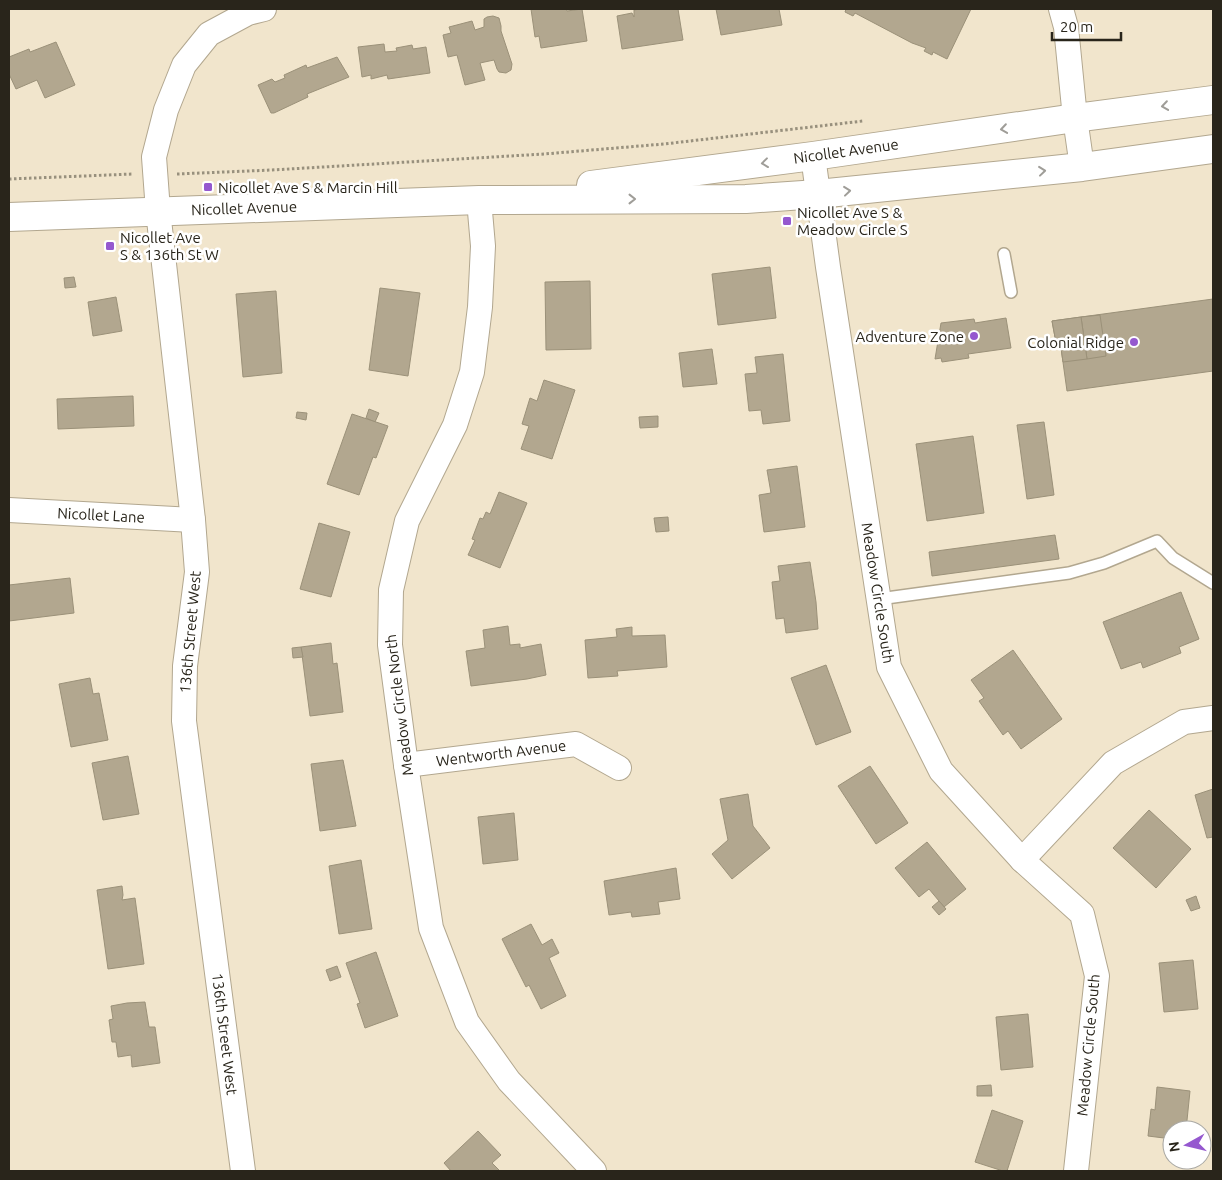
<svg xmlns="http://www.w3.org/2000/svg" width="1222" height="1180" font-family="Ubuntu,sans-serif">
	<rect width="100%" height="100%" fill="#f1e5cc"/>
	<g fill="#b2a78f" stroke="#9b9179">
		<polygon points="531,9 566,9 567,11 582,9 587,41 541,48 539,36 535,37"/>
		<polygon points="640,9 678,9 683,40 622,49 617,16 632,13 634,17 634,10"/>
		<polygon points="716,9 779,9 782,25 721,35"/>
		<polygon points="846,9 971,9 947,59 933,52 932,55 924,51 926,48 912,43 855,13 853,16 845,12"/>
		<polygon points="493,16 499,18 501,26 501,31 512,64 511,70 506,73 499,72 497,69 494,60 480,63 485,80 465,85 457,55 448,57 443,35 451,33 449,27 472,21 475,30 484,27 484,19 487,17"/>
		<polygon points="56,42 75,85 45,98 37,80 16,89 9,74 9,57 29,49 30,52"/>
		<polygon points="384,44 385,52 397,51 396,48 412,45 413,49 426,47 430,73 388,79 387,75 371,79 371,75 362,77 358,47"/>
		<polygon points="337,57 349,77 307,94 308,97 274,113 271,113 258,85 272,79 275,82 285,78 284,75 306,65 307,68"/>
		<polygon points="770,267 776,318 718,325 712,274"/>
		<polygon points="74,277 76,287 65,288 64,278"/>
		<polygon points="590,281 591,349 546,350 545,282"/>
		<polygon points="380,288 420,293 408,376 369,370"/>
		<polygon points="276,291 282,373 243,377 236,294"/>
		<polygon points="116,297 122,331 93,336 88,302"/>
		<polygon points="1213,299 1213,371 1067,391 1061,348 1057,348 1052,321"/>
		<polygon points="1100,315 1106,356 1087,359 1081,317"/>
		<polygon points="1081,317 1087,359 1063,362 1061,348 1057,348 1052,321"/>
		<polygon points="1006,318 1011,348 968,354 969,358 942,362 941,358 935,359 941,323 974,319 975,323"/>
		<polygon points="712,349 717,384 683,387 679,353"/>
		<polygon points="783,354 790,421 763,424 761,410 749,411 745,374 757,373 755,357"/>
		<polygon points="544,380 575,390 552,459 521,449 529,426 522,424 530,398 537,401"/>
		<polygon points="133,396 134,426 58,429 57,399"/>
		<polygon points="369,409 379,413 375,422 366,418"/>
		<polygon points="297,412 307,413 306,420 296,418"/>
		<polygon points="352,414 388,426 376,458 373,457 359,495 327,484"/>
		<polygon points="658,416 658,427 640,428 639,417"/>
		<polygon points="1044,422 1054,495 1027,499 1017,425"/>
		<polygon points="973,436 984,513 927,521 916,444"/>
		<polygon points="797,466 805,527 764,532 759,495 771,493 767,470"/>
		<polygon points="499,492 527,503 500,568 468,555 475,540 472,539 480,518 483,519 486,512 490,514"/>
		<polygon points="668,517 669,531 656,532 654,518"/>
		<polygon points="319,523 350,532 331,597 300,589"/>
		<polygon points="1055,535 1059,559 932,576 929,552"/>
		<polygon points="810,562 816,602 818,629 786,633 784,618 776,619 772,582 780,581 778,566"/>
		<polygon points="70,578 74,613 9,621 9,585"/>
		<polygon points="1181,592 1199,639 1179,647 1181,653 1143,668 1141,662 1121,669 1103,622"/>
		<polygon points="508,626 510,645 520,644 520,648 541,644 546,675 527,679 471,686 466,651 485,648 483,630"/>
		<polygon points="632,627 632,636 665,635 667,667 617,671 618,676 588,678 585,640 617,637 616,629"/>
		<polygon points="331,643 333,664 337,663 343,712 310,716 301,647"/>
		<polygon points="301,647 303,657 293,658 292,648"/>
		<polygon points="1013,650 1062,719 1021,749 1008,731 1003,735 979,701 984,698 971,680"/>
		<polygon points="826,665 851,732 816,745 791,678"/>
		<polygon points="90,678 93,694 99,693 108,740 71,747 59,684"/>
		<polygon points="128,756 139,814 103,820 92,763"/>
		<polygon points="343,760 356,826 320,831 311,764"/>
		<polygon points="870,766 908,823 876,844 838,786"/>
		<polygon points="1213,789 1213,837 1207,838 1195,795"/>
		<polygon points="748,794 753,826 770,848 732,879 712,854 728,840 720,799"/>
		<polygon points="1149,810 1191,849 1156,888 1113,848"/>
		<polygon points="514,813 518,860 483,864 478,817"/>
		<polygon points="927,842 966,889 944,907 929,889 919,897 895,868"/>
		<polygon points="361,860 372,929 339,934 329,866"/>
		<polygon points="676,868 680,899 658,902 660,914 632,917 631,912 609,915 604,881"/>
		<polygon points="122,886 123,895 122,900 135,898 144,964 108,969 97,890"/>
		<polygon points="1196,896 1200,908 1191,911 1186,900"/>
		<polygon points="939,901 946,909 939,915 932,907"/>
		<polygon points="531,924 542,945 552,939 559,953 549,958 566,996 541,1009 529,985 526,987 502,939"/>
		<polygon points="376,952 398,1016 365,1028 357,1004 360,1003 346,963"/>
		<polygon points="1193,960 1198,1009 1164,1012 1159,963"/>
		<polygon points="337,966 341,977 330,981 326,970"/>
		<polygon points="145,1002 149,1027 155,1027 160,1063 132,1067 131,1055 118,1057 116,1042 112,1042 109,1020 113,1019 111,1006 127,1003"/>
		<polygon points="1028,1014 1033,1067 1001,1070 996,1017"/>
		<polygon points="991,1085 992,1096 977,1096 977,1086"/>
		<polygon points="1157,1087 1190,1091 1186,1130 1172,1130 1172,1139 1148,1136 1151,1109 1155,1110"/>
		<polygon points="992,1110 1023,1121 1007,1171 1003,1171 975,1162"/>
		<polygon points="478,1131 501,1155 492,1163 500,1171 451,1171 444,1163"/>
	</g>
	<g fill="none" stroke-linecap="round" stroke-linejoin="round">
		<g stroke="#b2a78f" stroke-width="14">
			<g id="lane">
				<polyline points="1004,254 1011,292"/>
				<polyline points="879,599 1069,573 1104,563 1157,541 1173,558 1213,583"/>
			</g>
		</g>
		<g stroke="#b2a78f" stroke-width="26">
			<g id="street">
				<polyline points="1061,9 1066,27 1075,118 1082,167"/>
				<polyline points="813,156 828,267 889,667 941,771 1022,860 1082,914 1097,976 1076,1171"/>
				<polyline points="479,200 483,246 480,307 472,372 455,425 407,521 391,590 390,645 406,765 431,928 467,1022 509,1081 594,1171"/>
				<polyline points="9,510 193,520"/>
				<polyline points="406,765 576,744 619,768"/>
				<polyline points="1022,860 1113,763 1184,722 1213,718"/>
				<polyline points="243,1171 184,721 185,666 197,572 193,520 158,211 154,157 166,110 184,65 209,34 248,13 264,9"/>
			</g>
		</g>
		<g stroke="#b2a78f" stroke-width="30">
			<g id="secondary">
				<polyline points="591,185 813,156 1075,118 1213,100"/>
				<polyline points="9,217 479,200 746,199 818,194 1082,167 1213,149"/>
			</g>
		</g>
		<g stroke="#98907d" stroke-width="3" stroke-dasharray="2.5 2.5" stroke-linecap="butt">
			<polyline points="177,174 272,170 544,154 664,144 863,121"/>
			<polyline points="9,179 133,174"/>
		</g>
		<use href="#lane" stroke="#fff" stroke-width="11"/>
		<use href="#street" stroke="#fff" stroke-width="24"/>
		<use href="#secondary" stroke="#fff" stroke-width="28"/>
	</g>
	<defs><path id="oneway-chevron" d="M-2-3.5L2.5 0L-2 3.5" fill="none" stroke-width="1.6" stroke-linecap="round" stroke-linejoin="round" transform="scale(1.25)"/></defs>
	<g stroke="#9f9d98">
		<use href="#oneway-chevron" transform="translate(1165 106) rotate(172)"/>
		<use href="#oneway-chevron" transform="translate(1004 129) rotate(172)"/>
		<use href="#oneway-chevron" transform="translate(765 163) rotate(173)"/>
		<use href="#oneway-chevron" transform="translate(1042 171) rotate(-6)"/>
		<use href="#oneway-chevron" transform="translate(847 191) rotate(-6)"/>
		<use href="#oneway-chevron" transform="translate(632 199)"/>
	</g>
	<g fill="#9558cf" stroke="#fff" stroke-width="2">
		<rect x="203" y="182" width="10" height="10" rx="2.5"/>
		<rect x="782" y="216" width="10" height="10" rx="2.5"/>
		<rect x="105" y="241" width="10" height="10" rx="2.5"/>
		<circle cx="974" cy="336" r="5"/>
		<circle cx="1134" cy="342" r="5"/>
	</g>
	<g text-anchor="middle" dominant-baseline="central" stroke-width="5" stroke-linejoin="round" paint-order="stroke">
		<g font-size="15" fill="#29251b" stroke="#fff">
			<text transform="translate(846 151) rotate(-8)">Nicollet Avenue</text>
			<text transform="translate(244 208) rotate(-2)">Nicollet Avenue</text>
			<text transform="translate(101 515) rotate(3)">Nicollet Lane</text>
			<text transform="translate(878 593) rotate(81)">Meadow Circle South</text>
			<text transform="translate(190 632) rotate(-85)">136th Street West</text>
			<text transform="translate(399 705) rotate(-97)">Meadow Circle North</text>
			<text transform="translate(501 753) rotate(-7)">Wentworth Avenue</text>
			<text transform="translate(225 1034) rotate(83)">136th Street West</text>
			<text transform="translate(1088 1045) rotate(-85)">Meadow Circle South</text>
		</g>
		<g font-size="15" fill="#29251b" stroke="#fff" text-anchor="start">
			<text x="218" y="187">Nicollet Ave S &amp; Marcin Hill</text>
			<text x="797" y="212">Nicollet Ave S &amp;<tspan x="797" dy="17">Meadow Circle S</tspan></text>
			<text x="120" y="237">Nicollet Ave<tspan x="120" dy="17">S &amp; 136th St W</tspan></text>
			<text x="964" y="336" text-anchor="end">Adventure Zone</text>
			<text x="1124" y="342" text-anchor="end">Colonial Ridge</text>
		</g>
	</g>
	<rect width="1222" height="1180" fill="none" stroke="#29251b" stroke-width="20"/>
	<g transform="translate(1187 1145) rotate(262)"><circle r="24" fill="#ffffff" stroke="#a9a8a4"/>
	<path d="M0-4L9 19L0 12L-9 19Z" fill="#9558cf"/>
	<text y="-8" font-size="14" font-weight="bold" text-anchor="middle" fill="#29251b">N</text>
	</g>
	<path d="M1052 32v8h69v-8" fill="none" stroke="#29251b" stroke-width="2.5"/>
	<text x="1060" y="32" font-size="15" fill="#29251b" stroke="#ffffff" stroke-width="4" paint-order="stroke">20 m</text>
</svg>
